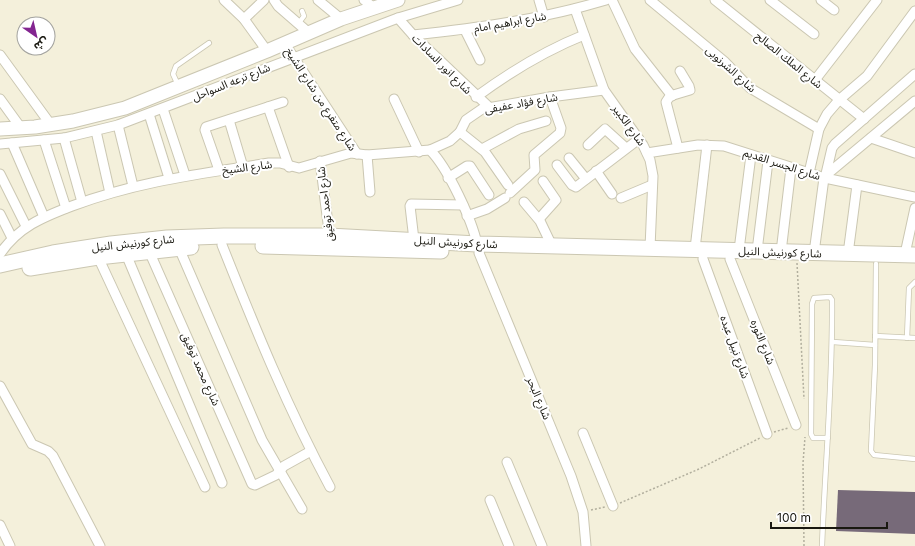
<svg xmlns="http://www.w3.org/2000/svg" width="915" height="546" font-family="Inter,'Noto Sans Arabic',sans-serif">
	<rect width="100%" height="100%" fill="#f4f0db"/>
	<polygon fill="#776a79" points="838,490 915,492 915,534 836,531"/>
	<g fill="none" stroke-linecap="round" stroke-linejoin="round">
		<g stroke="#cbc7b2" stroke-width="6">
			<g id="lane">
				<polyline points="298,24 304,16 302,11"/>
				<polyline points="178,85 173,74 176,66 209,43"/>
				<polyline points="876,264 875,365 871,451 874,455 915,459"/>
				<polyline points="875,336 915,338"/>
				<polyline points="907,338 909,288 915,282"/>
				<polyline points="833,342 875,345"/>
				<path d="M822 546C825 464 833 382 832 300L830 297 814 298 812 304 811 434 813 438H828"/>
			</g>
		</g>
		<g stroke="#cbc7b2" stroke-width="11">
			<g id="street">
				<polyline points="224,0 244,19 267,51"/>
				<polyline points="274,0 278,6 309,33"/>
				<polyline points="318,0 341,19"/>
				<polyline points="364,0 373,7"/>
				<polyline points="539,0 544,17"/>
				<polyline points="612,0 635,49 672,96"/>
				<polyline points="650,0 725,62 750,88 819,129"/>
				<polyline points="715,0 864,119"/>
				<polyline points="770,0 814,34"/>
				<polyline points="821,0 834,10"/>
				<polyline points="575,9 604,90 643,145 650,160 653,176 650,248"/>
				<polyline points="398,18 413,35 489,107"/>
				<polyline points="244,19 264,0"/>
				<polyline points="465,30 480,60"/>
				<path d="M413 35C479 28 543 19 606 0"/>
				<polyline points="285,44 357,154"/>
				<polyline points="0,55 51,125"/>
				<polyline points="815,80 877,0"/>
				<path d="M476 97C510 72 544 51 584 35"/>
				<polyline points="0,99 21,128"/>
				<polyline points="394,99 419,152"/>
				<polyline points="268,107 289,167"/>
				<polyline points="163,109 185,175"/>
				<polyline points="149,114 169,178"/>
				<polyline points="229,120 243,167"/>
				<polyline points="118,125 133,186"/>
				<polyline points="96,131 110,193"/>
				<polyline points="460,132 485,152 508,185"/>
				<polyline points="64,138 82,202"/>
				<polyline points="871,138 915,153"/>
				<polyline points="44,140 66,208"/>
				<polyline points="12,143 44,217"/>
				<polyline points="0,144 64,138 118,125 398,18 458,0"/>
				<polyline points="588,145 605,129 626,148"/>
				<polyline points="678,148 666,102 670,96 690,90 689,86 680,71"/>
				<polyline points="482,149 519,129 546,121"/>
				<polyline points="430,150 450,141 460,132 466,120 482,109 550,97 604,90"/>
				<polyline points="647,153 698,145 724,146 825,178 915,197"/>
				<polyline points="367,155 370,192"/>
				<polyline points="569,158 586,179"/>
				<polyline points="320,161 330,239"/>
				<polyline points="557,165 572,185 576,187 639,139"/>
				<polyline points="219,170 205,130 206,127 283,102"/>
				<polyline points="596,171 612,194"/>
				<polyline points="809,173 819,129 827,114 839,100 867,76 915,11"/>
				<polyline points="0,174 26,226"/>
				<polyline points="825,176 915,101"/>
				<polyline points="448,178 467,166 470,166 489,195"/>
				<polyline points="825,178 832,148 835,144 915,74"/>
				<polyline points="510,193 535,170 534,155 560,133 561,128 550,97"/>
				<polyline points="621,198 652,185"/>
				<polyline points="524,202 540,221 552,246"/>
				<polyline points="0,214 12,238"/>
				<polyline points="467,216 487,209 505,198"/>
				<polyline points="539,219 556,200 543,181"/>
				<polyline points="414,240 410,206 411,204 463,205"/>
				<path d="M222 245C255 328 288 409 330 487"/>
				<polyline points="179,248 262,440 302,509"/>
				<polyline points="695,249 707,145"/>
				<polyline points="739,250 751,155"/>
				<polyline points="149,251 252,484 255,485 276,475 284,466 311,451"/>
				<polyline points="757,251 768,161"/>
				<polyline points="781,252 791,168"/>
				<polyline points="479,253 571,476 583,512 586,546"/>
				<polyline points="814,253 824,178"/>
				<path d="M0 254C18 227 43 217 72 206 139 181 200 174 269 163H280L299 168 351 153 367 155 430 150C448 168 472 220 477 244"/>
				<polyline points="126,254 222,483"/>
				<polyline points="848,254 857,185"/>
				<polyline points="905,254 915,208"/>
				<polyline points="98,257 205,487"/>
				<polyline points="703,259 767,434"/>
				<polyline points="730,259 796,425"/>
				<polyline points="0,386 32,444 48,451 53,456 100,546"/>
				<polyline points="583,433 613,506"/>
				<polyline points="507,462 542,546"/>
				<polyline points="490,500 509,546"/>
				<polyline points="0,525 10,546"/>
			</g>
		</g>
		<g stroke="#cbc7b2" stroke-width="15">
			<polyline id="secondary" points="0,129 35,127 73,121 125,108 267,51 341,19 398,0"/>
		</g>
		<g stroke="#cbc7b2" stroke-width="17">
			<g id="primary">
				<polyline points="263,246 441,251"/>
				<polyline points="0,265 53,253 111,244 167,238 224,236 329,236 477,244 915,255"/>
				<polyline points="30,268 98,257 191,247"/>
			</g>
		</g>
		<g stroke="#b2af9e" stroke-width="1.5" stroke-dasharray="2 2" stroke-linecap="butt">
			<polyline points="797,263 804,399"/>
			<polyline points="774,432 788,428"/>
			<polyline points="620,503 699,469 760,438"/>
			<polyline points="591,510 605,507"/>
			<polyline points="804,546 803,463 805,437"/>
		</g>
		<use href="#lane" stroke="#fff" stroke-width="4.5"/>
		<use href="#street" stroke="#fff" stroke-width="9"/>
		<use href="#secondary" stroke="#fff" stroke-width="13"/>
		<use href="#primary" stroke="#fff" stroke-width="15"/>
	</g>
	<g text-anchor="middle" dominant-baseline="central" stroke-width="4" stroke-linejoin="round" paint-order="stroke">
		<g font-size="11" fill="#191810" stroke="#fff">
			<text transform="translate(510 22) rotate(-10)">شارع ابراهيم امام</text>
			<text transform="translate(789 60) rotate(39)">شارع الملك الصالح</text>
			<text transform="translate(442 64) rotate(45)">شارع انور السادات</text>
			<text transform="translate(731 69) rotate(42)">شارع الشرنوبى</text>
			<text transform="translate(231 82) rotate(-22)">شارع ترعه السواحل</text>
			<text transform="translate(321 99) rotate(57)">شارع متفرع من شارع الشيخ</text>
			<text transform="translate(521 103) rotate(-10)">شارع فؤاد عفيفى</text>
			<text transform="translate(629 125) rotate(54)">شارع الكبير</text>
			<text transform="translate(782 164) rotate(18)">شارع الجسر القديم</text>
			<text transform="translate(247 167) rotate(-7)">شارع الشيخ</text>
			<text transform="translate(325 204) rotate(-97)">شارع احمد توفيق</text>
			<text transform="translate(456 242) rotate(3)">شارع كورنيش النيل</text>
			<text transform="translate(133 243) rotate(-6)">شارع كورنيش النيل</text>
			<text transform="translate(780 252) rotate(2)">شارع كورنيش النيل</text>
			<text transform="translate(763 342) rotate(68)">شارع الثوره</text>
			<text transform="translate(735 347) rotate(70)">شارع نبيل عبده</text>
			<text transform="translate(201 369) rotate(66)">شارع محمد توفيق</text>
			<text transform="translate(539 398) rotate(67)">شارع البحر</text>
		</g>
	</g>
	<g transform="translate(36 36) rotate(146)"><circle r="19" fill="#ffffff" stroke="#a3a39f"/>
	<path d="M0-3L7 15L0 10L-7 15Z" fill="#832590"/>
	<text y="-6" font-size="11" font-weight="bold" text-anchor="middle" fill="#191810">ش</text>
	</g>
	<path d="M771 522v6h116v-6" fill="none" stroke="#191810" stroke-width="2"/>
	<text x="777" y="522" font-size="12" fill="#191810" stroke="#ffffff" stroke-width="3" paint-order="stroke">100 m</text>
</svg>
